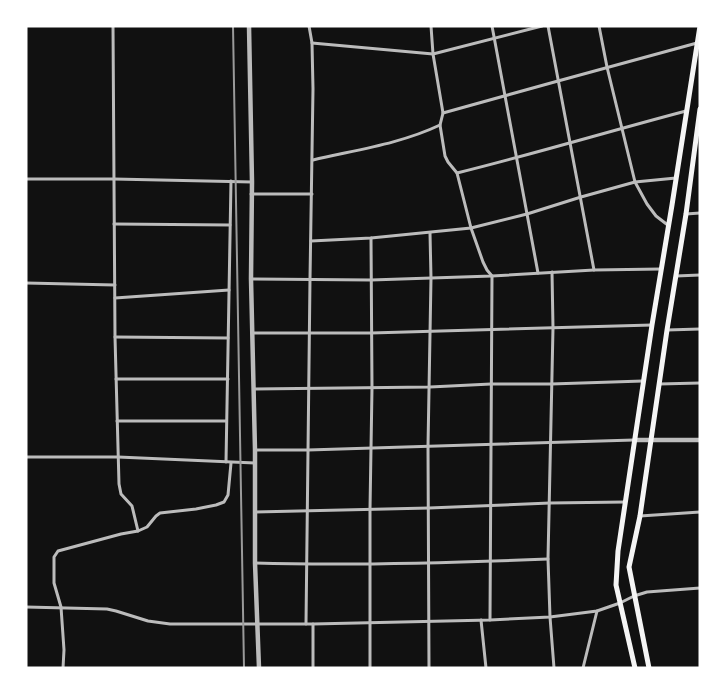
<svg xmlns="http://www.w3.org/2000/svg" width="726" height="694" font-family="'Sofia Sans Condensed',sans-serif">
	<rect width="100%" height="100%" fill="#111"/>
	<g fill="none" stroke-linecap="round" stroke-linejoin="round">
		<g stroke="#bcbcbc" stroke-width="3">
			<polyline points="113,26 115,337 119,484 121,494 132,506 138,531"/>
			<polyline points="431,26 433,54 443,113 440,125 445,156 448,162 457,173 471,228 483,262 487,270 492,276 490,620"/>
			<polyline points="492,26 538,273"/>
			<polyline points="548,26 594,270"/>
			<polyline points="599,26 607,67 635,182 647,204 656,216 669,226"/>
			<polyline points="312,43 433,54 542,26"/>
			<polyline points="443,113 558,81 697,43"/>
			<path d="M313 160C355 150 400 144 440 125"/>
			<path d="M457 173C534 154 610 131 686 111"/>
			<polyline points="26,179 114,179 252,182"/>
			<polyline points="251,194 312,194"/>
			<polyline points="686,214 700,213"/>
			<polyline points="114,224 230,225"/>
			<polyline points="311,241 371,238 471,228 527,214 581,197 635,182 676,178"/>
			<polyline points="552,272 553,328 548,559 550,617 554,668"/>
			<polyline points="676,276 700,275"/>
			<polyline points="251,279 371,280 492,276 594,270 661,269"/>
			<polyline points="26,283 115,285"/>
			<polyline points="115,298 229,290"/>
			<polyline points="667,330 700,329"/>
			<polyline points="252,333 371,333 652,325"/>
			<polyline points="115,337 228,338"/>
			<polyline points="116,379 228,379"/>
			<polyline points="659,384 700,383"/>
			<polyline points="254,389 430,387 491,384 551,384 643,381"/>
			<polyline points="117,421 226,421"/>
			<polyline points="255,450 308,450 634,440"/>
			<polyline points="26,457 118,457 255,463"/>
			<polyline points="226,462 231,181"/>
			<polyline points="255,512 429,508 550,503 625,502"/>
			<polyline points="640,516 700,512"/>
			<path d="M255 563C353 566 451 563 548 559"/>
			<polyline points="26,607 107,609 116,611 148,621 170,624 313,624 490,620 550,617 597,611 620,603 634,596 647,592 700,588"/>
			<polyline points="481,620 486,668"/>
			<polyline points="306,624 310,279 313,89 312,43 309,26"/>
			<polyline points="313,624 313,668"/>
			<polyline points="63,668 64,650 61,607 54,583 54,557 58,551 121,534 138,531 147,527 156,516 160,513 196,509 216,505 224,502 228,495 231,463"/>
			<polyline points="370,668 370,509 372,388 371,238"/>
			<polyline points="429,668 428,446 431,278 430,233"/>
			<polyline points="583,668 597,611"/>
		</g>
		<g stroke="#bcbcbc" stroke-width="4.5">
			<polyline points="249,26 252,182 251,279 255,450 255,563 259,668"/>
			<polyline points="635,440 700,440"/>
		</g>
		<g stroke="#f5f5f5" stroke-width="5">
			<polyline points="635,668 616,585 618,551 652,325 672,205 700,26"/>
			<polyline points="649,668 629,567 640,516 651,440 667,330 686,214 700,109"/>
		</g>
		<polyline stroke="#9a9a9a" stroke-width="2" points="233,26 244,668"/>
	</g>
	<rect width="726" height="694" fill="none" stroke="#ffffff" stroke-width="55"/>
</svg>
